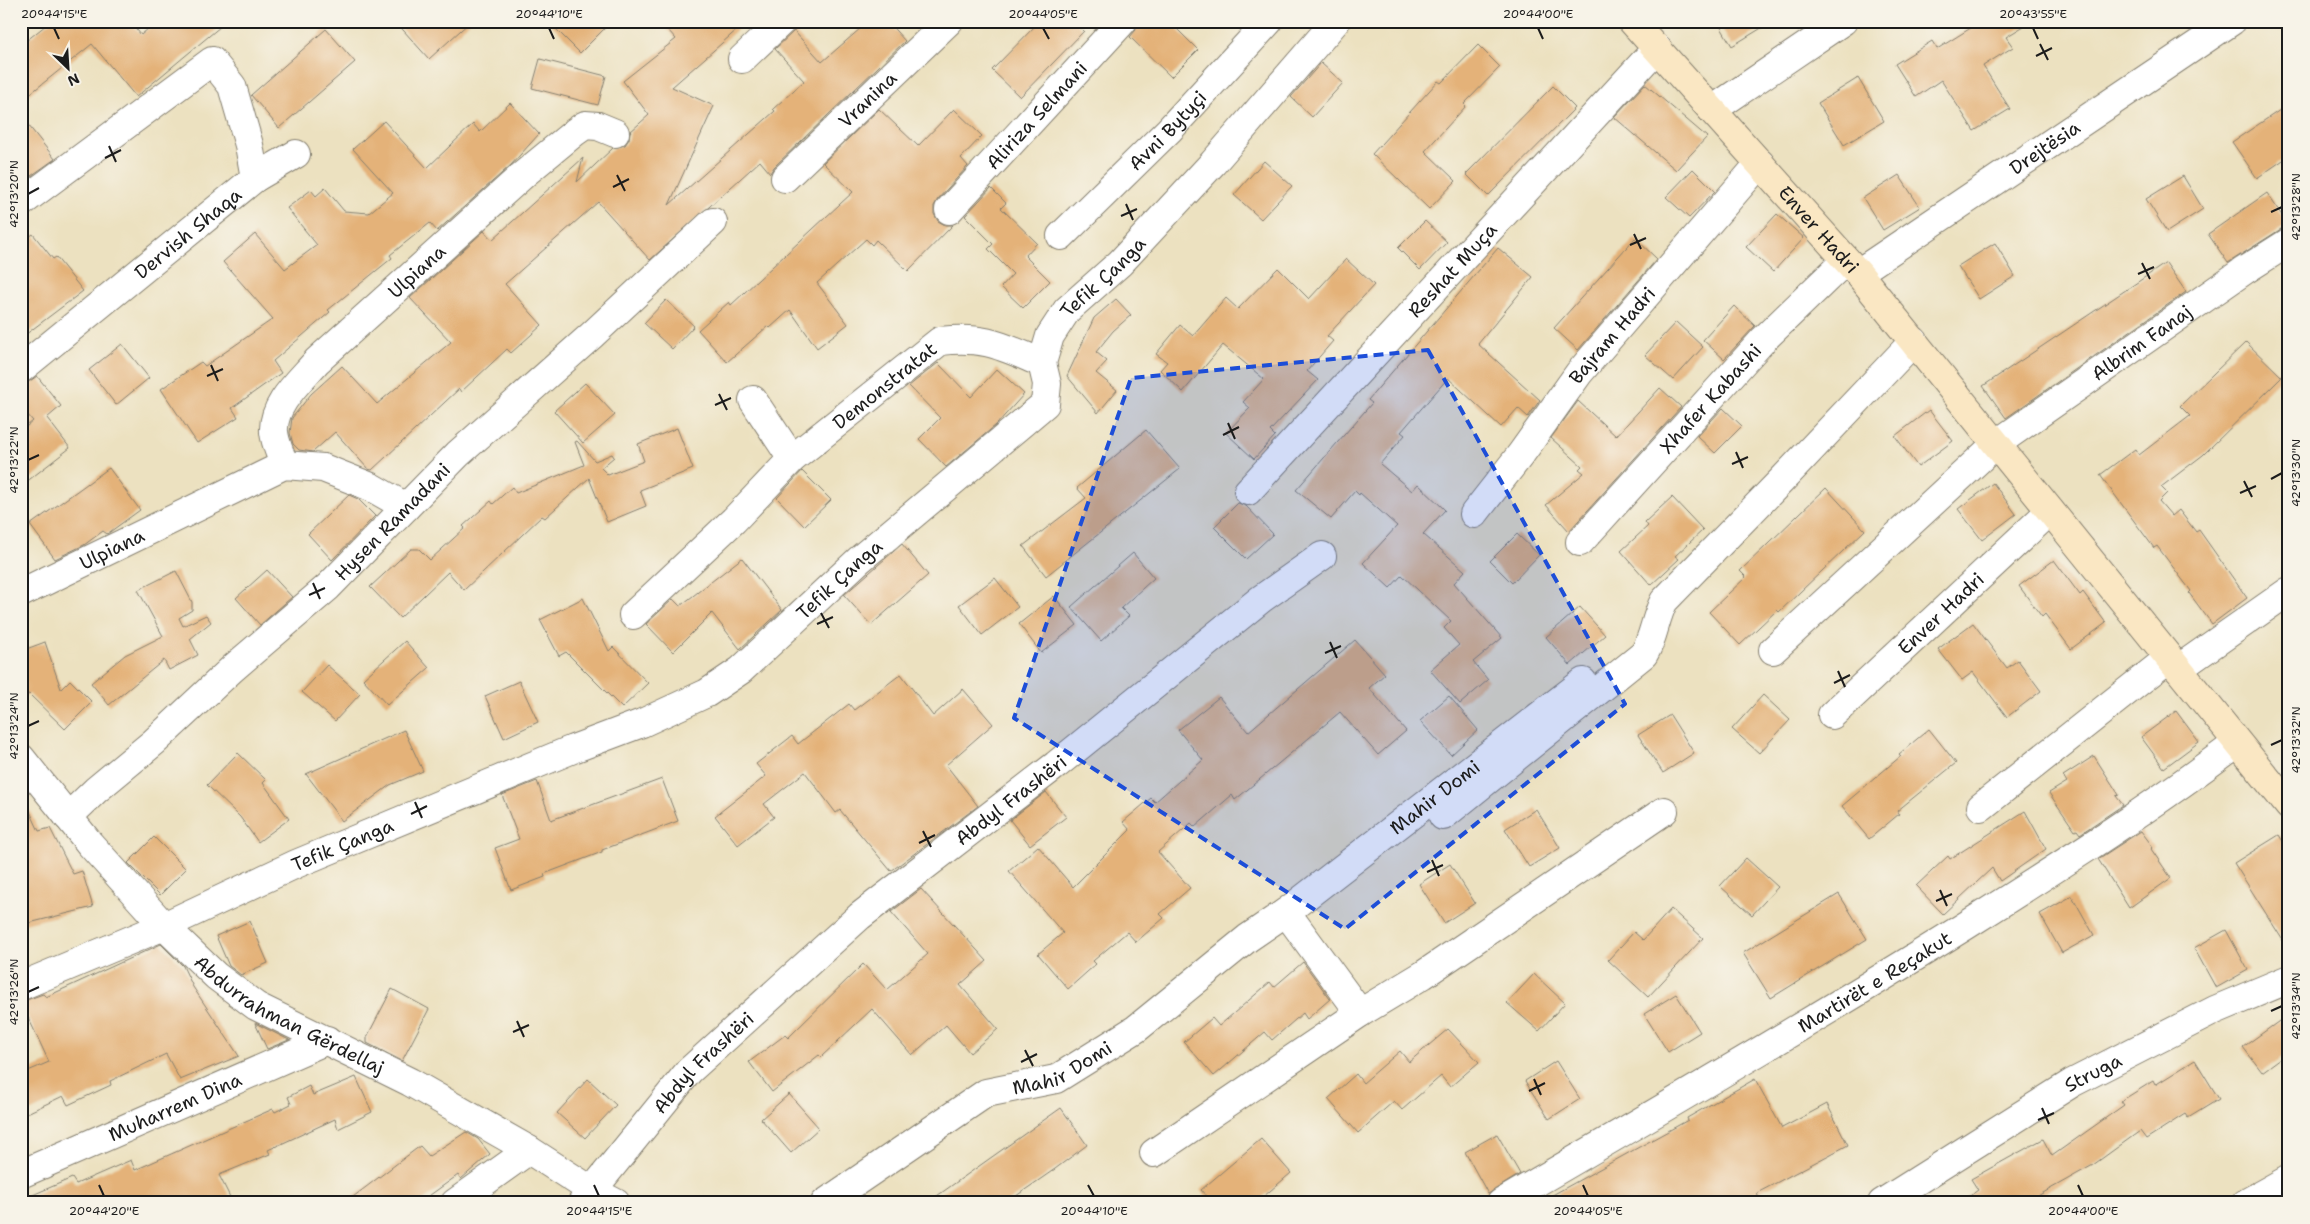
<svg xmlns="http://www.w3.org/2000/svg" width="2310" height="1224" font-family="'Shantell Sans',sans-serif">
	<rect width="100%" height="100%" fill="#f7f3e8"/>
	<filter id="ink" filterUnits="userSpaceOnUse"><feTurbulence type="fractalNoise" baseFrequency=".02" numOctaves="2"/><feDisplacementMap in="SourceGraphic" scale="10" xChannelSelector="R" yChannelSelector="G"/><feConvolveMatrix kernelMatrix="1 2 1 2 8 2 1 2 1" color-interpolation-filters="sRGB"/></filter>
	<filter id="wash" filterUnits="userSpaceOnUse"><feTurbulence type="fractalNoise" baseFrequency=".0096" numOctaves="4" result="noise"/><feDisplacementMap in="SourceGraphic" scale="20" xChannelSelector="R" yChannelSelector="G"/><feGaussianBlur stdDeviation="1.12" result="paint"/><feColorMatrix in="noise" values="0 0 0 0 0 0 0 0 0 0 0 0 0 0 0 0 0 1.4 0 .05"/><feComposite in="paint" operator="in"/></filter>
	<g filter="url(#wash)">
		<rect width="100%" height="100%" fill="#ece1c0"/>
		<g id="blocks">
			<g fill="#e4b279">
				<polygon points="51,21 130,21 141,35 157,21 227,21 136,97 92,44 21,101 21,45"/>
				<polygon points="395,21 471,21 429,59"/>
				<polygon points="548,21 612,21 580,53"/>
				<polygon points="660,21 747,21 672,87 714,106 669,205 775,111 773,109 804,81 775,49 794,31 822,62 869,21 887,21 905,41 774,167 770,173 760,161 650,260 598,202 505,284 542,325 511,353 507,349 461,392 459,389 372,470 368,469 335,432 313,452 299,450 293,444 290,433 292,418 311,394 342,366 377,404 451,342 410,298 484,231 492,240 583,158 577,182 613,148 625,145 629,139 630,132 649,115 623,81 676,39"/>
				<polygon points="1040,21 1074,21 1084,31 1020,97 992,70"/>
				<polygon points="1138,21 1169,21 1198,50 1171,77 1130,37 1135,31"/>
				<polygon points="1717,21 1773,21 1732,46"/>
				<polygon points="1982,21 2032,21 2006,37 2013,47 1983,66 2010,109 1974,131 1941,80 1916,97 1895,64 1932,41 1937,49"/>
				<polygon points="326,29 355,62 279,128 251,95"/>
				<polygon points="1478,45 1500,67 1464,104 1466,106 1425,151 1456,181 1429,209 1372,154 1438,81 1441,83"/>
				<polygon points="540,59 606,76 598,105 532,88"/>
				<polygon points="1321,63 1343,83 1312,117 1291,97"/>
				<polygon points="1858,78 1884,121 1844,145 1818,103"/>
				<polygon points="1645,84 1707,137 1676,170 1614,117"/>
				<polygon points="1553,86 1575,108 1488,196 1466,174"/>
				<polygon points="510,103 539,134 511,165 437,231 430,223 390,255 392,258 328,310 330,312 273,361 281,373 232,408 238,417 197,443 161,389 201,362 205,366 273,319 223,262 255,234 285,269 317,245 287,208 311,190 316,196 325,188 344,211 369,213 393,193 353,149 384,121 427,168 473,124 480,132"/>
				<polygon points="2289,104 2289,156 2257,178 2232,142"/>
				<polygon points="879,109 918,146 954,109 982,136 961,158 968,166 938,199 934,206 934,214 938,221 945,225 953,225 908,271 876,240 872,245 866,239 817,283 848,324 817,348 790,310 770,328 768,326 727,362 698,330 729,302 731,305 853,192 823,163"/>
				<polygon points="21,116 55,159 21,183"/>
				<polygon points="1264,161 1292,186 1261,219 1234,195"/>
				<polygon points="1693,169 1715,191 1689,218 1666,197"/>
				<polygon points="1899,175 1920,207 1883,230 1863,198"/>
				<polygon points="2183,176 2203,209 2167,232 2146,199"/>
				<polygon points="991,188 1006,203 1001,208 1037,243 1025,256 1050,281 1023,308 1001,287 1013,274 988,249 993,244 965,216"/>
				<polygon points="2267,193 2289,226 2281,229 2228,263 2208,234"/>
				<polygon points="1777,214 1804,238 1773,272 1746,247"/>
				<polygon points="1425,221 1447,242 1420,270 1398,248"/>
				<polygon points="33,234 53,259 56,257 83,291 21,338 21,243"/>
				<polygon points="1635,238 1657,259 1578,350 1554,328"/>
				<polygon points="1995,243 2015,276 1979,299 1958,266"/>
				<polygon points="1498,248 1533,277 1478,344 1540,400 1528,417 1518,408 1501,427 1448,378 1401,432 1405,435 1380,464 1412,491 1418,484 1445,510 1423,534 1465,571 1454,583 1502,638 1473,662 1488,680 1460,704 1430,670 1459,645 1444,628 1451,621 1402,575 1390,588 1363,563 1397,526 1360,493 1359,495 1355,491 1331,519 1296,490 1372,403 1368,400"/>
				<polygon points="1346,259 1374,285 1327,336 1333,341 1307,371 1318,380 1270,431 1275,436 1254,459 1226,433 1250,408 1243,402 1264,379 1223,345 1183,392 1160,370 1167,362 1156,354 1180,325 1193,336 1226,298 1238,309 1278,268 1309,299"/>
				<polygon points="2166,263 2186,292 2006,418 1983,386"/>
				<polygon points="1116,299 1131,315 1113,331 1096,352 1107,361 1096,373 1117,390 1098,413 1067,376 1094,318"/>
				<polygon points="666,300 694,326 672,349 644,323"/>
				<polygon points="1734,306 1755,326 1724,359 1703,340"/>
				<polygon points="1676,322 1703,347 1673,380 1645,355"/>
				<polygon points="2246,342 2282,377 2203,455 2161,487 2167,493 2159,501 2172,516 2179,510 2196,532 2199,530 2247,598 2212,624 2189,593 2191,591 2157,546 2154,548 2100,475 2135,449 2139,455 2190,416 2180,406"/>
				<polygon points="122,344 149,378 116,405 89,370"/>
				<polygon points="938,363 971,397 997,369 1024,394 996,425 946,467 919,439 940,418 909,386"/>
				<polygon points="37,376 61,406 47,418 70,448 21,486 21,431 33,421 21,407 21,384 30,381"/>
				<polygon points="585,383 615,415 583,443 554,411"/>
				<polygon points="1660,388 1681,407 1569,531 1546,505 1584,473 1579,469 1582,466 1551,438 1578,401 1616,436"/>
				<polygon points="1723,408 1742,426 1715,453 1697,436"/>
				<polygon points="1929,410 1953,441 1918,467 1895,436"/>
				<polygon points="677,428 693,469 640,490 646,506 607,522 589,478 545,518 542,516 464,590 448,572 400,618 370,587 411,549 419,549 430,560 465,528 463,526 491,501 493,504 512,487 516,493 584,465 575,442 577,441 595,461 612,454 614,457 601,468 608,475 644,461 638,444"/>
				<polygon points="1146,430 1180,469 1046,576 1023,546 1086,498 1077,488"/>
				<polygon points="109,468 140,510 107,534 103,531 84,545 55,559 30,525"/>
				<polygon points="802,471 831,500 804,526 777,498"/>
				<polygon points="1993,483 2016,514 1982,540 1958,509"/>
				<polygon points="1826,488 1865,530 1779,612 1777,610 1740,645 1709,612 1746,577 1740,571"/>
				<polygon points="349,495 358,499 375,516 332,560 308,534"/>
				<polygon points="1672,497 1703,530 1675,556 1679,559 1651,585 1621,551 1648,526 1645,522"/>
				<polygon points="1238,503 1246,506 1273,534 1246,559 1214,527"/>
				<polygon points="1517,534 1539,555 1512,583 1490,561"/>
				<polygon points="902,544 928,575 871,625 844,595"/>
				<polygon points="1133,553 1154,578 1121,608 1129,616 1101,641 1071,607"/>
				<polygon points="742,558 782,610 740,649 712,613 673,652 646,624 673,599 680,606"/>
				<polygon points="2054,560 2080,595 2083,592 2106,623 2071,649 2045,614 2042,617 2019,586"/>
				<polygon points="267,570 292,597 260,625 236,598"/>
				<polygon points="176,571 192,602 192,610 179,618 183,626 206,615 211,622 190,639 198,655 169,670 164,660 109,705 91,683 125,655 163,636 138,590"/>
				<polygon points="995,578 1018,607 982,635 959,605"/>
				<polygon points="1054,596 1077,625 1041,653 1019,624"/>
				<polygon points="583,598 609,651 613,647 648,683 622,708 566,652 559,656 540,620"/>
				<polygon points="1580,607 1605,635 1570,665 1546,637"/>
				<polygon points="1973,623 2007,668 2018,660 2041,691 2007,717 1973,672 1962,680 1938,649"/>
				<polygon points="1355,640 1385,674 1369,688 1406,731 1378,755 1340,712 1235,800 1232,795 1195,827 1191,823 1158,852 1190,888 1160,914 1164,918 1136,942 1127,932 1093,961 1096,964 1068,989 1038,954 1063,933 1009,871 1038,846 1073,887 1130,830 1123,822 1151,798 1155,802 1203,760 1178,730 1219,697 1248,732"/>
				<polygon points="405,641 429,668 387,705 363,679"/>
				<polygon points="45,642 61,689 70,680 92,702 65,729 29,694 21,697 21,651"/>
				<polygon points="327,665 360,694 335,721 302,692"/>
				<polygon points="901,674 933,716 963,689 993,724 946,765 978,806 891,871 840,810 836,813 805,772 764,804 774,817 738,845 715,816 766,776 756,764 792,736 798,744 849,704 854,710"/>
				<polygon points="519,681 538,722 504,738 485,696"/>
				<polygon points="1763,695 1790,720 1759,753 1732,729"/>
				<polygon points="1449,696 1478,730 1451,755 1420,721"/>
				<polygon points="2176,711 2199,742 2164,768 2141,737"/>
				<polygon points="1670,715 1694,753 1663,773 1638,735"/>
				<polygon points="1929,729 1956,763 1897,811 1899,814 1869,839 1842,806 1901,756 1899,754"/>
				<polygon points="404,730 423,771 390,785 342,821 306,774"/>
				<polygon points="238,753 266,780 263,783 289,819 258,842 240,817 207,785"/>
				<polygon points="2094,756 2119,795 2116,796 2123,805 2080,834 2077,830 2075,831 2049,793 2067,782 2063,776"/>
				<polygon points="662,779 678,821 602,850 602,852 544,874 545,877 511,890 495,848 519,839 502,795 537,781 551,820"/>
				<polygon points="21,792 39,831 50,828 73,874 82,871 93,907 21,925"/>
				<polygon points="1046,792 1066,817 1030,845 1010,820"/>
				<polygon points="1536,809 1560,848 1529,867 1505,829"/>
				<polygon points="2025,811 2046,849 2000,881 1992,868 1943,914 1916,886 1948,856 1950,859"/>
				<polygon points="2141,831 2153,847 2151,849 2171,878 2129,908 2098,859"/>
				<polygon points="2279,835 2289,851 2289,950 2234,863"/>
				<polygon points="154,837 186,869 160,895 128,863"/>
				<polygon points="1746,858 1778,887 1752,915 1720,886"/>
				<polygon points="1450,864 1475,903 1444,923 1419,884"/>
				<polygon points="921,889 987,961 960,985 998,1029 970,1053 946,1025 912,1055 872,1009 821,1057 819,1055 772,1092 749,1062 785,1035 788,1038 863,964 887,990 928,954 891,912"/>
				<polygon points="1839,894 1867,939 1771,998 1743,953"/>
				<polygon points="2072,896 2094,935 2062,953 2040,914"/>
				<polygon points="1671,909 1703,938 1648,997 1608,960 1634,932 1643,940"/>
				<polygon points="250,921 268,963 241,975 229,966 216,936"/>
				<polygon points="2226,930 2248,970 2216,988 2194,948"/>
				<polygon points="161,944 183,966 193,987 239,1056 180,1080 166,1054 110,1081 111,1085 68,1105 63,1096 21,1116 21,1074 49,1062 21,1002 43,994 46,997"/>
				<polygon points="1303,962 1330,999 1307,1019 1303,1013 1272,1040 1265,1032 1214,1076 1184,1042 1212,1018 1219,1026 1270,982 1274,987"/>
				<polygon points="1534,974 1565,1003 1539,1031 1507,1003"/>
				<polygon points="392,989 429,1009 402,1061 367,1043 367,1037"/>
				<polygon points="1676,994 1700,1032 1668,1052 1644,1014"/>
				<polygon points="2289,1014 2289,1052 2262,1072 2243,1047"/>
				<polygon points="255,1023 289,1040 267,1049"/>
				<polygon points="1448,1029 1479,1062 1450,1087 1441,1076 1402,1110 1394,1101 1358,1133 1328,1099 1356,1074 1363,1083 1400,1051 1409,1062"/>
				<polygon points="2195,1060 2219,1099 2188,1118 2185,1114 2146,1139 2140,1131 2093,1165 2025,1203 1960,1203 1978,1190 1971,1179 2043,1139 2052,1156 2124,1105 2121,1101 2153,1081 2155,1085"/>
				<polygon points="1556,1061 1580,1099 1549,1119 1525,1081"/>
				<polygon points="356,1077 372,1112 338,1129 335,1119 268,1150 270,1154 219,1175 233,1203 21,1203 21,1200 72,1178 76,1184 131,1160 135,1170 273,1109 275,1112 291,1104 288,1097 309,1086 313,1095"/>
				<polygon points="588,1079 616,1105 585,1138 557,1113"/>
				<polygon points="1755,1079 1782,1128 1827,1104 1848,1145 1757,1193 1762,1203 1538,1203 1688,1120 1687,1118"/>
				<polygon points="789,1094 819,1128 791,1153 761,1119"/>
				<polygon points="1061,1108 1087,1145 1055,1169 1006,1203 927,1203"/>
				<polygon points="466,1132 478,1139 490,1154 461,1179 458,1175 419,1203 345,1203 420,1146 429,1156"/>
				<polygon points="1497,1134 1520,1174 1488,1194 1465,1152"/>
				<polygon points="1261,1139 1291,1173 1256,1203 1212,1203 1201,1190"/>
			</g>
		</g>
	</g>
	<g filter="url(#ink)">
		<use href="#blocks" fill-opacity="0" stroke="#847e6e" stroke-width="1"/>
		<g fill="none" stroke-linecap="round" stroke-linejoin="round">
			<g stroke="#847e6e" stroke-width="30">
				<g id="street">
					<polyline points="742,59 782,21"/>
					<polyline points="1712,110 1843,21"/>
					<path id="s1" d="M785 178 949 21"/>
					<polyline points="21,203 212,61 232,86 249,145 255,178"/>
					<path id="s2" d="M949 210 1123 21"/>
					<path id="s3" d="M1061 236 1169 130 1269 21"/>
					<path id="s4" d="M1858 273 2232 21"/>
					<path id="s5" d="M21 369 255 178 296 154"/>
					<polyline points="753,400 792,459"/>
					<path id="s6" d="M284 465C281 455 275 443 274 432 272 404 301 380 317 361L524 174 575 132 585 125 598 126 615 133"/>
					<path id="s7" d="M1248 491 1657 48"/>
					<path id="s8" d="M1474 514 1521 454 1579 373 1760 163"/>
					<path id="s9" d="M1580 542 1764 339 1846 260"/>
					<path id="s10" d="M21 593 284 465 323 468 371 487 406 507"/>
					<path id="s11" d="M633 615 734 520 792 459 940 341C986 336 1001 346 1042 363"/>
					<path id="s12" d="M1773 650 1996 444 2245 270 2289 242"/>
					<polyline points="2178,669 2289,591"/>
					<path id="s13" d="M1832 715 2050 511"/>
					<path id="s14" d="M21 758 90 844 164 926 216 976 256 1006 410 1082 529 1150 591 1190 616 1203"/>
					<polyline points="1981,807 2169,658"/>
					<path d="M1443 816 1644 654C1654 637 1655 618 1664 601L1781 481 1914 341"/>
					<path id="s15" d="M68 817 96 790 154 742 232 669 328 587 458 454 592 335 713 222"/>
					<path id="s16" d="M21 986 164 926 296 864 573 749 642 723 707 693 741 670 859 560 1045 404 1047 384 1042 363 1050 336 1067 310 1120 263 1213 163 1336 21"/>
					<polyline points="1360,1013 1423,975 1664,811"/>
					<polyline points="1154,1153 1360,1013 1286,912"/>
					<path id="s17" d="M21 1174 327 1040"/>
					<polyline points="455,1203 529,1150"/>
					<path id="s18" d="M582 1203 689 1071 860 916 1056 765 1261 599 1322 556"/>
					<path id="s19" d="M825 1203 986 1093 1056 1079 1136 1029 1248 938 1286 912 1583 682"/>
					<path id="s20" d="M1501 1203C1656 1113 1810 1023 1962 928 2055 869 2149 810 2237 743"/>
					<path id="s21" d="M1882 1203 2072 1083 2215 1010 2289 979"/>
					<polyline points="2246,1203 2289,1179"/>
				</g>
			</g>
			<g stroke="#847e6e" stroke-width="30">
				<g id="secondary">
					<path id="s22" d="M1632 21 1858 273 2289 806"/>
				</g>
			</g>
			<use href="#street" stroke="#fff" stroke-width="28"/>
			<use href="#secondary" stroke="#fae7c3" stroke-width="28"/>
		</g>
	</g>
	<path fill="#1d4ed8" fill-opacity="0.2" stroke="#1d4ed8" stroke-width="4" stroke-dasharray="10 6" stroke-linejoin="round" d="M1428 350 1625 704 1345 929 1014 718 1131 378Z"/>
	<path fill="none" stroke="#1c1c1c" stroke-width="2" d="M54 28 59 39M549 28 554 39M1043 28 1049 39M1538 28 1543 39M2033 28 2038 39M2040 44 2048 60M2036 56 2052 48M109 146 116 162M105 158 121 150M617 175 625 191M613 187 629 179M28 194 39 188M1126 204 1133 220M2271 212 2282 207M1121 216 1137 209M1634 234 1641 249M1630 245 1646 238M2142 263 2150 279M2138 274 2154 267M211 365 218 381M207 376 223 369M719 394 727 410M715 405 731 398M1228 423 1235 439M1223 435 1239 427M1736 452 1743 468M28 460 39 455M1732 464 1748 457M2271 479 2282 473M2244 481 2252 497M2240 493 2256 486M313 583 320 599M309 595 325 588M821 613 829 628M817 624 833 617M1330 642 1337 658M1325 653 1341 646M1838 671 1845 687M1834 683 1850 675M28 726 39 721M2271 745 2282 740M415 802 422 818M411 814 427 806M923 831 931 847M919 843 935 835M1432 860 1439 876M1427 872 1443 865M1940 890 1947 906M1936 901 1952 894M28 992 39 987M2271 1011 2282 1006M517 1021 524 1037M513 1032 529 1025M1025 1050 1033 1066M1021 1062 1037 1054M1534 1079 1541 1095M1529 1091 1545 1083M2042 1108 2049 1124M2038 1120 2054 1113M99 1185 104 1196M594 1185 599 1196M1088 1185 1094 1196M1583 1185 1588 1196M2078 1185 2083 1196"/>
	<g text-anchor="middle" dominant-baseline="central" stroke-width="5" stroke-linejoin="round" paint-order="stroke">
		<g font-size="19" fill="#1c1c1c" stroke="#f7f3e8">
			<text stroke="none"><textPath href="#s1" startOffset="114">Vranina</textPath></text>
			<text stroke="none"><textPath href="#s2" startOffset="129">Aliriza Selmani</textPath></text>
			<text stroke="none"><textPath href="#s3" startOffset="150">Avni Bytyçi</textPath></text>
			<text stroke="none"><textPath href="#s4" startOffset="225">Drejtësia</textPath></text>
			<text stroke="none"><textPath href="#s22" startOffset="280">Enver Hadri</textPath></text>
			<text stroke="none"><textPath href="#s5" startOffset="215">Dervish Shaqa</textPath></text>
			<text stroke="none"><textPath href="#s7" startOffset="301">Reshat Muça</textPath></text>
			<text stroke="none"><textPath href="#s6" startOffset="254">Ulpiana</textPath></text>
			<text stroke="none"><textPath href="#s16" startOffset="1341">Tefik Çanga</textPath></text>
			<text stroke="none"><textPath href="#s8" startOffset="226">Bajram Hadri</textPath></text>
			<text stroke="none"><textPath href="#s12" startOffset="481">Albrim Fanaj</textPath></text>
			<text stroke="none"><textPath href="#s11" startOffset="341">Demonstratat</textPath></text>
			<text stroke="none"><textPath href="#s9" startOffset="194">Xhafer Kabashi</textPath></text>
			<text stroke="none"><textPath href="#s15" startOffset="439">Hysen Ramadani</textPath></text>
			<text stroke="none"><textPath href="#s10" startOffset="101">Ulpiana</textPath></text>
			<text stroke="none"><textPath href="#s16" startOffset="921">Tefik Çanga</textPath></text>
			<text stroke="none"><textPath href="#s13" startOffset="149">Enver Hadri</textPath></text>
			<text stroke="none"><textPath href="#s19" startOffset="739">Mahir Domi</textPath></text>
			<text stroke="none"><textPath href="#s18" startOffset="591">Abdyl Frashëri</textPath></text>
			<text stroke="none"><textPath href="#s16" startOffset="351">Tefik Çanga</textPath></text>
			<text stroke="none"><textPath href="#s20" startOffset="434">Martirët e Reçakut</textPath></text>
			<text stroke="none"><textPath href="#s14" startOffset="376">Abdurrahman Gërdellaj</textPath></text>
			<text stroke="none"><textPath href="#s18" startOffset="186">Abdyl Frashëri</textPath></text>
			<text stroke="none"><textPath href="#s19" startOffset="276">Mahir Domi</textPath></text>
			<text stroke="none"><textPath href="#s21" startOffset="248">Struga</textPath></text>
			<text stroke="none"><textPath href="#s17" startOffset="168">Muharrem Dina</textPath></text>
		</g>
	</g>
	<rect width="2310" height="1224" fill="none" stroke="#f7f3e8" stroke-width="55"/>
	<g transform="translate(68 68) rotate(155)" stroke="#f7f3e8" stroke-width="4" paint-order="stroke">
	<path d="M0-4L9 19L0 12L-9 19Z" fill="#1c1c1c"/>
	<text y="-8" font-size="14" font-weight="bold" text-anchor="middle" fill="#1c1c1c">N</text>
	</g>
	<rect x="28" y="28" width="2254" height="1168" fill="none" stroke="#1c1c1c" stroke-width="2"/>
	<g font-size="12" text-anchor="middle" fill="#1c1c1c">
		<text x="54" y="18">20°44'15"E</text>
		<text x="549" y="18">20°44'10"E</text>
		<text x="1043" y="18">20°44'05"E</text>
		<text x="1538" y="18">20°44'00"E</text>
		<text x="2033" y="18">20°43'55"E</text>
		<text transform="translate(14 194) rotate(-90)" y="4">42°13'20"N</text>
		<text transform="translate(2296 207) rotate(-90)" y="4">42°13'28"N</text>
		<text transform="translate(14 460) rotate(-90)" y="4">42°13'22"N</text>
		<text transform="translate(2296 473) rotate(-90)" y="4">42°13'30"N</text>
		<text transform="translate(14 726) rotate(-90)" y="4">42°13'24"N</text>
		<text transform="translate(2296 740) rotate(-90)" y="4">42°13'32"N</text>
		<text transform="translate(14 992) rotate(-90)" y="4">42°13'26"N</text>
		<text transform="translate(2296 1006) rotate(-90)" y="4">42°13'34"N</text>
		<text x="104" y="1215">20°44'20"E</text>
		<text x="599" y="1215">20°44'15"E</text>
		<text x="1094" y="1215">20°44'10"E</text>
		<text x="1588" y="1215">20°44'05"E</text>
		<text x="2083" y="1215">20°44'00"E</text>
	</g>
</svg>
